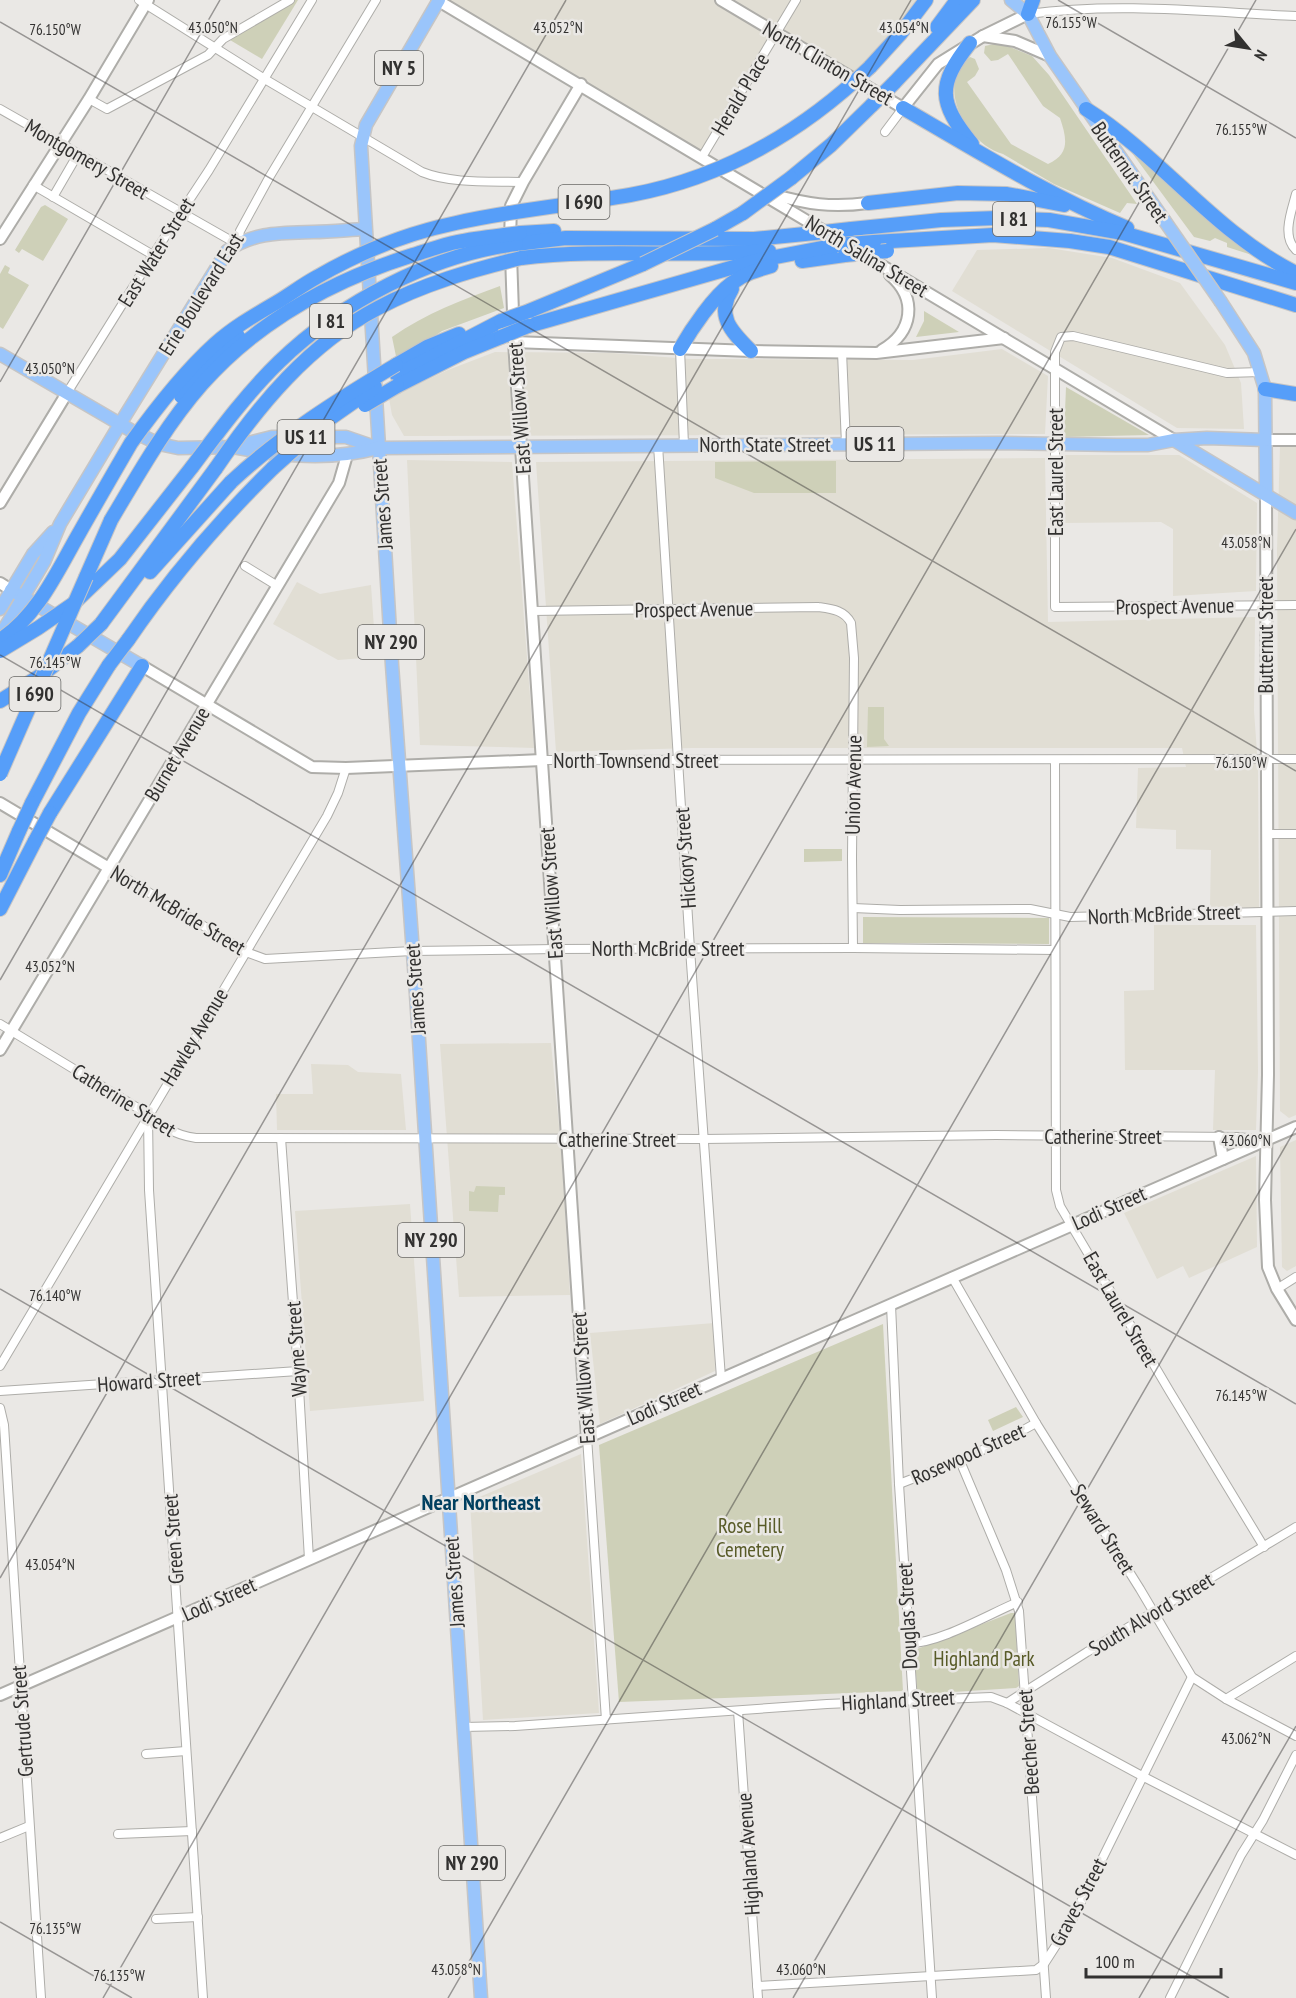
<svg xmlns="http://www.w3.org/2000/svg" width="1296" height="1998" font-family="'PT Sans Narrow',sans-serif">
	<rect width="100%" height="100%" fill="#eae8e5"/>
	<g fill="#e1ded4">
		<polygon points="439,0 926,0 857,80 776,33 702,157"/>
		<polygon points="1049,248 1112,258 1180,283 1225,345 1241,383 1244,429 1177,428 952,291 977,250"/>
		<polygon points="1002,349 1048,376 1045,434 404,436 392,415 389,398 448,370 495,352 612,353 690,359 913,360"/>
		<polygon points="1296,445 1296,1115 1289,1118 1280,1111 1277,551 1280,446"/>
		<polygon points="1065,455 1179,455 1257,503 1256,591 1173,596 1173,529 1161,522 1064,523"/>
		<polygon points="1045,458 1048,622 1255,617 1254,711 1258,766 1259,908 1210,907 1211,850 1176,849 1176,830 1136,828 1138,768 1186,767 1182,748 692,748 556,752 536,462"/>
		<polygon points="407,460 512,462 534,748 420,745"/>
		<polygon points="297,582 320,594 371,585 376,657 338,660 273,624"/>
		<polygon points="1154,925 1256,925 1258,1071 1256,1130 1213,1130 1215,1070 1125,1070 1124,991 1154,990"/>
		<polygon points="551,1043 561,1146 570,1295 459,1297 440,1044"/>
		<polygon points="311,1064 348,1065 358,1072 401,1074 406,1130 277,1130 276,1094 313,1094"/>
		<polygon points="1296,1140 1296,1266 1287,1271 1282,1267 1280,1147"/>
		<polygon points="1256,1156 1257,1247 1189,1278 1183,1266 1157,1279 1124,1213"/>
		<polygon points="410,1204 424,1401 310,1411 295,1211"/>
		<polygon points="714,1323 715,1371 600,1424 590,1333"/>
		<polygon points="581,1454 599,1713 483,1720 470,1501"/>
	</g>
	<g fill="#ced0b8">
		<polygon points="290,0 298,0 262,59 225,37"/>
		<path d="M1003 42 1010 43V47L1032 56 1049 75 1137 204 1127 203 1120 213 1054 184 1003 154C968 145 933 85 970 57L975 59 979 69 975 76 967 82 1011 144 1048 164C1070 154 1067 139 1060 118L1043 106 1008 54 998 60 991 61 984 53 985 46Z"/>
		<polygon points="1121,138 1255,256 1227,247 1227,243 1215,238 1210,241 1194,237"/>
		<polygon points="45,205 68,219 43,261 22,249 19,253 15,250 41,207"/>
		<polygon points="5,265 10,268 8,273 29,285 3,329 0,327 0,274"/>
		<path d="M500 286 504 308 442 331 397 361 392 337C426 313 462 300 500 286Z"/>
		<polygon points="924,311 959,332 916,337 924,321"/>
		<polygon points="1066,387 1149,435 1064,437"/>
		<polygon points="836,461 836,493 754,493 715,478 715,462"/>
		<polygon points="868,707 884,707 884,739 889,746 867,747"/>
		<polygon points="804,849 842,849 842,861 804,862"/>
		<polygon points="863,917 1049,918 1049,944 863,943"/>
		<polygon points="476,1186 505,1187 505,1195 499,1195 498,1212 469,1211 469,1191 474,1192"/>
		<polygon points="883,1324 903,1691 619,1702 599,1445"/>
		<polygon points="1016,1407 1023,1417 993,1431 988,1420"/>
		<polygon points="1011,1613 1015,1613 1019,1686 1016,1688 921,1694 917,1692 915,1653 917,1649"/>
	</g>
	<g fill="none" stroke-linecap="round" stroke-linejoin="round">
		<g stroke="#aeada9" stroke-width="10">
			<g id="street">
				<path d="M139 0 263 78 422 172C452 184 490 181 523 182"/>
				<path d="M1028 14C1117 2 1207 12 1296 16"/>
				<polyline points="89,99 107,109 208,55 223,39 290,0"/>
				<polyline points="0,109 237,244 240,231 270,176 376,0"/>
				<polyline points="885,132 903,108"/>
				<polyline points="702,157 796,0"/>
				<polyline points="33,185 153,255"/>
				<path d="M1296 194C1292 210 1281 236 1296 250"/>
				<polyline points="53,197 78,154"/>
				<polyline points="680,349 684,445"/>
				<polyline points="842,352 846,444"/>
				<polyline points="1261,372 1227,373 1073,336 1061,337 1055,352 1055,607 1296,605"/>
				<polyline points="67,393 153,255 209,170 312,0"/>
				<polyline points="658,445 690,949 721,1378"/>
				<polyline points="245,566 276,585"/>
				<path d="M532 611 818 607C832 609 844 610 851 623L854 658 852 858 853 948"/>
				<polyline points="542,760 1296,759"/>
				<polyline points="1055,760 1056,1190 1060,1206 1170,1392 1264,1547"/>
				<polyline points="1267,834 1296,834"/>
				<polyline points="109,868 246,952 265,959 412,951 555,949 853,948 1055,950"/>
				<polyline points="853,908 900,910 1030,909 1070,917 1296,911"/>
				<path d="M0 1024 141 1110C158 1124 173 1135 196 1138L703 1139 996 1135 1238 1137 1265 1140"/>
				<polyline points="148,1116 149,1190 203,1998"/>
				<polyline points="281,1138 298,1371 309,1559"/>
				<polyline points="952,1277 1036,1423 1140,1589 1192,1677 1226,1699 1296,1736"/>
				<polyline points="1277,1289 1296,1277"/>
				<polyline points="891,1305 899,1484 932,1998"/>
				<polyline points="0,1366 327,816 338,793 346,768"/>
				<polyline points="0,1391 298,1371"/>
				<polyline points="0,1408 4,1425 41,1998"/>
				<polyline points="587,1437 606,1720"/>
				<polyline points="960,1461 1006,1570 1019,1611 1046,1998"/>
				<path d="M899 1484C946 1466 992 1448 1036 1423"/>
				<path d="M909 1643C938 1644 989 1614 1018 1602"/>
				<polyline points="1226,1699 1296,1656"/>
				<polyline points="1007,1703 1087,1652 1296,1527"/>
				<polyline points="738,1711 758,1998"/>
				<polyline points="463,1727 515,1726 827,1704 991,1697 1007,1703 1142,1776 1296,1855"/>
				<polyline points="146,1754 186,1751"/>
				<polyline points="118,1834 192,1831"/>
				<polyline points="0,1838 29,1826"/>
				<polyline points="156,1919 198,1917"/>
				<polyline points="757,1986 1036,1970 1044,1964 1071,1922 1192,1677"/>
				<polyline points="1170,1998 1241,1855 1263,1820 1296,1755"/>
			</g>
		</g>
		<g stroke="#aeada9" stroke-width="14">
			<g id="secondary">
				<polyline points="437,0 1174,440"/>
				<polyline points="721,0 903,108 938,64 983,36 1028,14"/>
				<polyline points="983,36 1015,41 1050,56"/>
				<path d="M771 194C807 204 831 208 868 203"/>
				<polyline points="0,239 89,99 148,0"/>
				<polyline points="510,240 511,206 523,182 581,84"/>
				<polyline points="511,255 514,342 587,1437"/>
				<polyline points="514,342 751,351 876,353 1004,338"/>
				<path d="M882 350C913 332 918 299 890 275"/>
				<polyline points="1265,440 1296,440"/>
				<polyline points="1266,494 1268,1075 1265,1200 1268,1267 1277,1289 1296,1320"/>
				<polyline points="0,503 67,393"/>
				<polyline points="0,583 11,590"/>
				<polyline points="142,666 312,767 346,768 542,760"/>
				<polyline points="0,803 109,868"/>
				<polyline points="0,1050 339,483 347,455"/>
				<polyline points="1219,1137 1223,1159"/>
				<polyline points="0,1695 1296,1127"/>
			</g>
		</g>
		<g stroke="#c6c5c5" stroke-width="15">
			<g id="primary">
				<polyline points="439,0 366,125 361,146 392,665 416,994 481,1998"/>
				<polyline points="1011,0 1028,14 1050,56 1164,220"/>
				<polyline points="1221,302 1254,353 1265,389 1266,494"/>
				<polyline points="0,354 132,431 159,444 178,448 233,447 272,437 346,437 378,448"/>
				<polyline points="1174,440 1296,513"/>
				<path d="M233 447C282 456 330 461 378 448L999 443 1116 445H1148L1174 440 1207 438 1265 440"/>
				<polyline points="11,590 142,666"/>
				<polyline points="0,609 33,554 53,532"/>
				<path d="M0 636 44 562 60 524 120 424 227 251C253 232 281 233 313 232 330 232 347 230 365 229"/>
			</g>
		</g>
		<g stroke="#c6c5c5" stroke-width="16">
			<g id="highway">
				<polyline points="1028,14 1033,0"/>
				<polyline points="937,27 957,0"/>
				<path d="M970 43C937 85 938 102 972 144"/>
				<polyline points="870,67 901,33 926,0"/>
				<polyline points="894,83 973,0"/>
				<path d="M903 108C977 151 1048 195 1127 228"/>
				<path d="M1086 109C1162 157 1215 233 1296 273"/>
				<polyline points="791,178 831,145 872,105"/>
				<polyline points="868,203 958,193 1007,194 1064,205"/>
				<polyline points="715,229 743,213"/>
				<polyline points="851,229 941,220 998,218 1049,220 1123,233 1296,283"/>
				<polyline points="520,233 554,231"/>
				<polyline points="874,242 993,235 1070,241 1109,247 1296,305"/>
				<polyline points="516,244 566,238 754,239 815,233"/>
				<path d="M521 258C604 248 686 258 769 251"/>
				<polyline points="802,261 845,255"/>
				<path d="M732 289C715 316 732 332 751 351"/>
				<polyline points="529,311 643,264"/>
				<polyline points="528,326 755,261 837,245"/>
				<path d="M680 349C692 328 713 297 732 283 744 274 757 270 771 266"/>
				<polyline points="396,365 427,347 459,334"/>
				<polyline points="397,375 501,321"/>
				<polyline points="397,386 464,352 501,337"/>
				<polyline points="1265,389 1296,394"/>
				<polyline points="150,572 231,482"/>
				<polyline points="86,577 111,520"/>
				<polyline points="74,603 120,559 192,467"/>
				<polyline points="101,624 216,468"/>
				<path d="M128 640C169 580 221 519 273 468"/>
				<polyline points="0,701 43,674 78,646"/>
				<polyline points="32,803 79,713 109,665"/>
				<polyline points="50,813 142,666"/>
				<polyline points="0,875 19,831"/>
				<polyline points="0,909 35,841"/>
			</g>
		</g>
		<use href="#street" stroke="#fff" stroke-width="8"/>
		<use href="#secondary" stroke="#fff" stroke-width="10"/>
		<use href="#primary" stroke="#9ac5fb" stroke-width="12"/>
		<use href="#highway" stroke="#569ef9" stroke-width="14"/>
		<g stroke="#c6c5c5" stroke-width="15" stroke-linecap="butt">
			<polyline id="primary-bridge" points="1164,220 1221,302"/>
		</g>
		<g stroke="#c6c5c5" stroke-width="16" stroke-linecap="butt">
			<g id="highway-bridge">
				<polyline points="872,105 894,83"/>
				<polyline points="743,213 791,178"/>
				<polyline points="815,233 851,229"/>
				<polyline points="837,245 874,242"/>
				<polyline points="845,255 887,251"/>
				<polyline points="643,264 715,229"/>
				<polyline points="501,321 529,311"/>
				<polyline points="501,337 528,326"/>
				<polyline points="181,396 195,377 238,336"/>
				<polyline points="365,405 397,386"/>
				<path d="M192 467C219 431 247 393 279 362 341 302 431 255 516 244"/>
				<path d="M216 468C259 405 309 344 378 308 423 284 472 270 521 258"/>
				<polyline points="273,468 325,422 375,387"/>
				<path d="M231 482C280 436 339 399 396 365"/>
				<path d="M111 520C139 473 166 425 202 384 258 321 333 280 413 255 427 251 442 245 457 242 477 238 498 236 520 233"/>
				<path d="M0 640C37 616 56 574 77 537 95 505 113 474 131 443 156 408 183 373 215 344 235 326 257 314 279 301 292 293 304 284 317 277 360 252 408 233 456 223 513 210 572 205 630 195 723 178 803 131 870 67"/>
				<polyline points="78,646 101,624"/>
				<polyline points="0,651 38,628 73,604"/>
				<polyline points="109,665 128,640"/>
				<polyline points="0,774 86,577"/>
				<polyline points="19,831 32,803"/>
				<polyline points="35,841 50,813"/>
			</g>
		</g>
		<use href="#primary-bridge" stroke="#9ac5fb" stroke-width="12"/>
		<use href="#highway-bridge" stroke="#569ef9" stroke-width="14"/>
	</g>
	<path fill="none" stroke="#323130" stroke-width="1.5" stroke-opacity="0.45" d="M1058 0 1296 138M0 22 1296 771M0 382 220 0M0 655 1296 1404M0 980 566 0M0 1289 1229 1998M0 1578 911 0M0 1922 132 1998M103 1998 1256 0M448 1998 1296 529M793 1998 1296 1128M1139 1998 1296 1726"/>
	<g text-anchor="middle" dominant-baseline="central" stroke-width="5" stroke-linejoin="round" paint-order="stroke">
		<g fill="#eae8e5" stroke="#696866" stroke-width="1.5">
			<rect x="375" y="51" width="48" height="34" rx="4.5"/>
			<rect x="558.5" y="185" width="51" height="34" rx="4.5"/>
			<rect x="993" y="202" width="42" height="34" rx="4.5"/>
			<rect x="310" y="304" width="42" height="34" rx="4.5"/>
			<rect x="277.5" y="420" width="57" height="34" rx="4.5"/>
			<rect x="846.5" y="427" width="57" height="34" rx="4.5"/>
			<rect x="358" y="625" width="66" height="34" rx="4.5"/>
			<rect x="9.5" y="677" width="51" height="34" rx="4.5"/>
			<rect x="398" y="1223" width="66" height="34" rx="4.5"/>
			<rect x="439" y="1846" width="66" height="34" rx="4.5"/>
		</g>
		<g font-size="20" font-weight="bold" fill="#323130">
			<text x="399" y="68">NY 5</text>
			<text x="584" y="202">I 690</text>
			<text x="1014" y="219">I 81</text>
			<text x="331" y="321">I 81</text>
			<text x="306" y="437">US 11</text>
			<text x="875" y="444">US 11</text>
			<text x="391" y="642">NY 290</text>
			<text x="35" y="694">I 690</text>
			<text x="431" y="1240">NY 290</text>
			<text x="472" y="1863">NY 290</text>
		</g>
		<g font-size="21" fill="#323130" stroke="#eae8e5">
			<text transform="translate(828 63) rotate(30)">North Clinton Street</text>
			<text transform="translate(740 94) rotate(-59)">Herald Place</text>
			<text transform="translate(87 159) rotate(30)">Montgomery Street</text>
			<text transform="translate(1130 172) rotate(55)">Butternut Street</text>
			<text transform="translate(156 252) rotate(-58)">East Water Street</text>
			<text transform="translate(867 256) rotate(31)">North Salina Street</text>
			<text transform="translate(201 294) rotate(-58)">Erie Boulevard East</text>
			<text transform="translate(519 408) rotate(-94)">East Willow Street</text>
			<text x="765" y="444">North State Street</text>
			<text transform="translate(1055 472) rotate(-90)">East Laurel Street</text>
			<text transform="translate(382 504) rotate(-94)">James Street</text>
			<text transform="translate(1175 606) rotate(-1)">Prospect Avenue</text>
			<text transform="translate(694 609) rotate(-1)">Prospect Avenue</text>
			<text transform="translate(1265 635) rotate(-90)">Butternut Street</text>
			<text transform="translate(177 754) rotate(-59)">Burnet Avenue</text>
			<text x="636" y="760">North Townsend Street</text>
			<text transform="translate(853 785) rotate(-89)">Union Avenue</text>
			<text transform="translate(685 858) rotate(-94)">Hickory Street</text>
			<text transform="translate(551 893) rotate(-94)">East Willow Street</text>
			<text transform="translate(178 910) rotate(31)">North McBride Street</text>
			<text transform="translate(1164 914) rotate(-2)">North McBride Street</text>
			<text x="668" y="948">North McBride Street</text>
			<text transform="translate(415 989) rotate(-94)">James Street</text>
			<text transform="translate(194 1037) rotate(-59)">Hawley Avenue</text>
			<text transform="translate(124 1100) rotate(32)">Catherine Street</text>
			<text x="1103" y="1136">Catherine Street</text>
			<text x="617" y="1139">Catherine Street</text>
			<text transform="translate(1109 1208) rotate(-24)">Lodi Street</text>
			<text transform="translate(1121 1309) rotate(60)">East Laurel Street</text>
			<text transform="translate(296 1349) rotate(-94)">Wayne Street</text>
			<text transform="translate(583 1378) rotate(-94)">East Willow Street</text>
			<text transform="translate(149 1381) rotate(-4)">Howard Street</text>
			<text transform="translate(664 1403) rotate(-24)">Lodi Street</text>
			<text transform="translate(968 1454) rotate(-24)">Rosewood Street</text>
			<text transform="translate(1103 1529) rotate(58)">Seward Street</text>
			<text transform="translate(173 1539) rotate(-94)">Green Street</text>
			<text transform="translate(454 1582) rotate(-94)">James Street</text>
			<text transform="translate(219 1599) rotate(-24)">Lodi Street</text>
			<text transform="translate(1151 1614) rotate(-31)">South Alvord Street</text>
			<text transform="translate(907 1616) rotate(-93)">Douglas Street</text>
			<text transform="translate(898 1700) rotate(-3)">Highland Street</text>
			<text transform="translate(22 1721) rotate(-94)">Gertrude Street</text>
			<text transform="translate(1028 1742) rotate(-94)">Beecher Street</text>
			<text transform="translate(748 1854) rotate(-94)">Highland Avenue</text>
			<text transform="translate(1078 1902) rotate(-62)">Graves Street</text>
		</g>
		<g font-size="21" fill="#585b28" stroke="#eae8e5">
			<text x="750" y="1525">Rose Hill<tspan x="750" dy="24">Cemetery</tspan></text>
			<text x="984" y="1658">Highland Park</text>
		</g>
		<g font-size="22" font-weight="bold" fill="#003f5f" stroke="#eae8e5">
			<text x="481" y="1502">Near Northeast</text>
		</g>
	</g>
	<g font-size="15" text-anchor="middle" fill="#323130" stroke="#eae8e5" stroke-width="5" stroke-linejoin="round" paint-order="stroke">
		<text x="1071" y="28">76.155°W</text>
		<text x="213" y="33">43.050°N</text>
		<text x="558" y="33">43.052°N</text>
		<text x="904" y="33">43.054°N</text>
		<text x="55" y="35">76.150°W</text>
		<text x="1241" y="135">76.155°W</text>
		<text x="50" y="374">43.050°N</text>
		<text x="1246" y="548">43.058°N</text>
		<text x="55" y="668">76.145°W</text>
		<text x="1241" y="768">76.150°W</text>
		<text x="50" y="972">43.052°N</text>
		<text x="1246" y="1146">43.060°N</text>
		<text x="55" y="1301">76.140°W</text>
		<text x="1241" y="1401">76.145°W</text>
		<text x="50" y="1570">43.054°N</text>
		<text x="1246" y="1744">43.062°N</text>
		<text x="55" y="1934">76.135°W</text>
		<text x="456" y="1975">43.058°N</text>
		<text x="801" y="1975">43.060°N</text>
		<text x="119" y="1981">76.135°W</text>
	</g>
	<g transform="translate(1248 48) rotate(120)" stroke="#eae8e5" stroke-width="4.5" paint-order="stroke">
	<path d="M0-4.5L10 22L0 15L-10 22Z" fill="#323130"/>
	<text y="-9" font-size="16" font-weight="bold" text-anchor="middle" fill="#323130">N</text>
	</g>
	<path d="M1086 1968v9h135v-9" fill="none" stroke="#323130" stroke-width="3"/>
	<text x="1095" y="1968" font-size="18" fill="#323130" stroke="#eae8e5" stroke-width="4.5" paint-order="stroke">100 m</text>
</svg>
